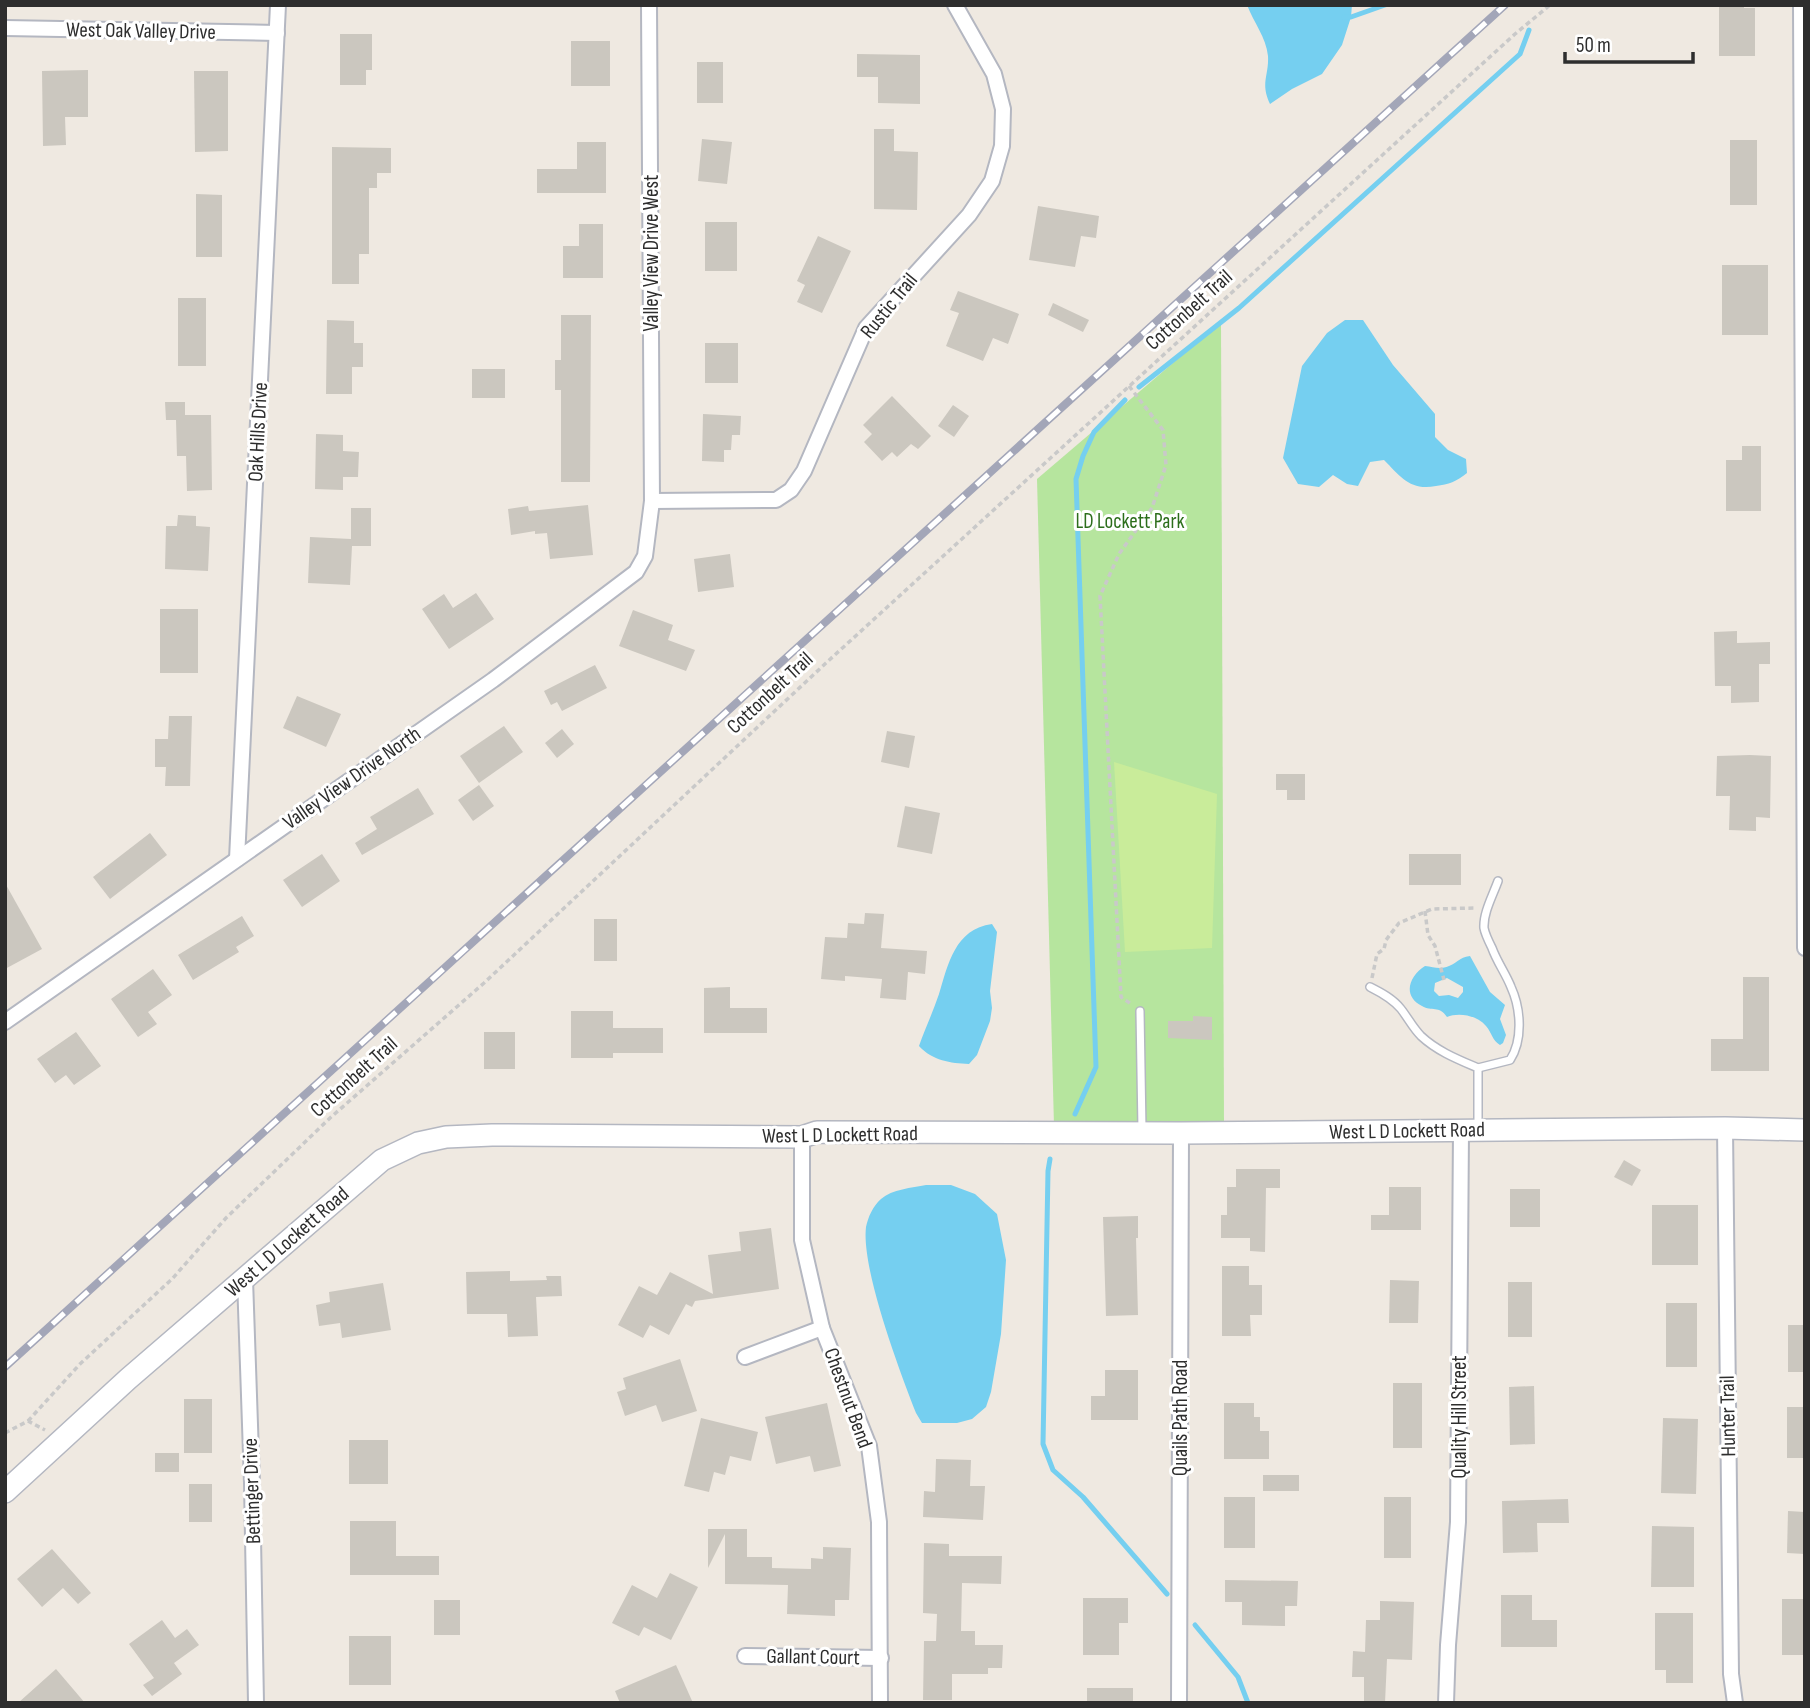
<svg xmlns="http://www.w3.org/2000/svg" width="1810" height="1708" font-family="'Sofia Sans Condensed',sans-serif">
	<rect width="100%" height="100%" fill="#efe9e1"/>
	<polygon fill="#b6e59e" points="1221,322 1224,1125 1054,1126 1037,479"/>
	<polygon fill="#c9ec9a" points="1114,762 1217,794 1212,948 1125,952"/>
	<g fill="#75cff0" fill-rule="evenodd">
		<path d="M1247 5H1352L1351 17 1342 45 1322 74 1292 89 1270 104C1260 83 1269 76 1268 56 1266 37 1254 23 1247 5Z"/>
		<path d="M1345 320H1363L1393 365 1435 414V437L1448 450 1466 459 1467 473C1456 482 1449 484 1436 486 1410 491 1401 477 1384 460L1370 462 1358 486 1347 484 1333 475 1319 487 1298 484 1283 458 1302 366 1327 333Z"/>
		<path d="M992 924 997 932 990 991 992 1008 990 1021 977 1055 969 1064C950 1063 933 1061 919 1046 925 1029 933 1012 939 994 948 964 955 929 992 924Z"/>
		<path d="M1470 956 1490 992 1505 1005 1500 1019 1506 1035 1503 1043 1500 1045C1492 1040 1492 1033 1486 1026 1477 1015 1458 1012 1447 1017 1439 1005 1432 1012 1422 1006 1402 996 1409 976 1425 966 1434 967 1440 970 1449 966 1459 962 1458 958 1470 956ZM1447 978 1463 987V992L1458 998 1449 995 1439 996 1434 991 1435 983Z"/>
		<path d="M926 1185H951L975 1194 997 1214 1006 1260 1001 1334 991 1392 986 1407 972 1419 957 1423H922L916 1413C900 1372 861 1269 866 1227 868 1217 873 1206 881 1199 892 1189 912 1188 926 1185Z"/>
	</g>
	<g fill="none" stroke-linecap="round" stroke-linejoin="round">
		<g stroke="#75cff0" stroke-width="5">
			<polyline points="1344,17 1351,17 1385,5"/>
			<polyline points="1139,387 1239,308 1520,54 1529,30"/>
			<polyline points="1075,1114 1096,1067 1076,479 1083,456 1094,432 1125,400"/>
			<polyline points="1050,1159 1048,1171 1043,1444 1053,1470 1083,1497 1167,1594"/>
			<polyline points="1195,1625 1238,1677 1248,1703"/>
		</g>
	</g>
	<g fill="#cbc7bf">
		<polygon points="1719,5 1744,5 1744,8 1755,8 1755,56 1719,56"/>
		<polygon points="340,34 372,34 372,70 366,70 366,85 340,85"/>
		<rect x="571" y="41" width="39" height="45"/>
		<polygon points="857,54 920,55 920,104 878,103 878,77 857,77"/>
		<rect x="697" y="62" width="26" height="41"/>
		<polygon points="88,70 88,117 65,117 66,145 43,146 42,71"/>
		<polygon points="194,71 228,71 228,151 195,152"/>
		<polygon points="874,129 894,129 894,151 918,152 917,210 874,209"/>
		<polygon points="702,139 732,142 727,184 698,181"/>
		<rect x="1730" y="140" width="27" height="65"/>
		<polygon points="577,142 606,142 606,193 537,193 537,169 577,169"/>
		<polygon points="332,147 391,148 391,173 377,173 377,188 369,188 369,254 359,254 359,284 332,284"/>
		<polygon points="196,194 222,195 222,257 196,257"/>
		<polygon points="1038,206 1099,216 1096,238 1081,236 1075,267 1029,260"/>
		<rect x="705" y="222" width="32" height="49"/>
		<polygon points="579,224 603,224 603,278 563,278 563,246 579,246"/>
		<polygon points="818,236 851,251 822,313 797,302 805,285 797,281"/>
		<rect x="1722" y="265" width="46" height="70"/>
		<polygon points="958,291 1019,314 1008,344 993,338 983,361 946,346 959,313 950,310"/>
		<rect x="178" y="298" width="28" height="68"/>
		<polygon points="1053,303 1089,320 1083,332 1048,315"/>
		<polygon points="561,315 591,315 590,482 561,482 561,390 555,390 555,360 561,360"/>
		<polygon points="327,320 354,321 354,343 363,343 363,367 352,367 352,394 326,394"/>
		<rect x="705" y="343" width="33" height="40"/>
		<rect x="472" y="369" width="33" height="29"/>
		<polygon points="892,396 931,436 918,449 911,444 897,457 892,452 882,461 864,442 872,434 863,425"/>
		<polygon points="165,402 185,402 185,415 211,415 212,490 187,491 186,456 177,456 176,420 166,420"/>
		<polygon points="953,405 969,416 954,437 938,426"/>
		<polygon points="703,414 741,416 740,435 732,435 731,450 724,450 724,462 702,461"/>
		<polygon points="316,434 343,435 343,451 359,452 358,477 343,477 343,490 315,489"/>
		<polygon points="1742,446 1761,446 1761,511 1726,511 1726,460 1742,460"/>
		<polygon points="588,505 593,555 550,559 547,533 535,534 535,531 511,535 508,509 528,506 529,511"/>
		<polygon points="351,508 371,508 371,546 352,546 350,585 308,583 310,537 351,539"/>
		<polygon points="178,515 196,516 196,526 210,527 208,571 165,569 166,526 177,526"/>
		<polygon points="730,554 734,587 698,592 694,559"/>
		<polygon points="476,593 494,619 449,649 422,609 444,594 453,608"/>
		<rect x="160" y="609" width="38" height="64"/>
		<polygon points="633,610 673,625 668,640 695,650 686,671 619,646"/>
		<polygon points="1737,631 1737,643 1770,642 1770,664 1759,664 1759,702 1731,703 1731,686 1715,686 1714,632"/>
		<polygon points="595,665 607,688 562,711 557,702 551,705 544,691"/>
		<polygon points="297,696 341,714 326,747 283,728"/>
		<polygon points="169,716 192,716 190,786 165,786 166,767 155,767 155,739 168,739"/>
		<polygon points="504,726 523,752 479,783 460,756"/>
		<polygon points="562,729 574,744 557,758 545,743"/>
		<polygon points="887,731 915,736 909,768 881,762"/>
		<polygon points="1750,755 1771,756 1770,818 1756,817 1756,831 1729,830 1730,796 1716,796 1717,756"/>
		<polygon points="1276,774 1305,774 1305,800 1287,800 1287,790 1276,790"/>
		<polygon points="479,785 494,806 473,821 458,800"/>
		<polygon points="418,788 434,814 362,855 355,843 377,829 370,817"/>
		<polygon points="905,806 940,813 932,854 897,847"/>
		<polygon points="150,833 167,855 110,899 93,877"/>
		<polygon points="322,854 340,881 302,907 283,880"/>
		<rect x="1409" y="854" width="52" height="31"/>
		<polygon points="5,883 42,949 5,969"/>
		<polygon points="865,913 884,914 881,948 927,951 925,974 908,972 906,1000 880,998 882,979 845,976 845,981 821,979 825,937 847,938 848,923 864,924"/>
		<polygon points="242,916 254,936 236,947 239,952 193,980 178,955"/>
		<rect x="594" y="919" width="23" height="42"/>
		<polygon points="153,969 172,995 148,1012 157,1024 138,1037 111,999"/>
		<polygon points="1743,977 1769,977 1769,1071 1711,1071 1711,1039 1743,1039"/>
		<polygon points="730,987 730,1008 767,1008 767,1033 704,1033 704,988"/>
		<polygon points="571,1011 613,1011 613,1028 663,1028 663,1053 613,1053 613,1058 571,1058"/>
		<polygon points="1193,1016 1212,1017 1212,1040 1168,1038 1168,1021 1193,1021"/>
		<polygon points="76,1032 101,1066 74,1085 66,1075 55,1083 37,1059"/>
		<rect x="484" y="1032" width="31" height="37"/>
		<polygon points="1624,1160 1641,1170 1632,1186 1614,1177"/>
		<polygon points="1236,1169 1280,1169 1280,1188 1266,1188 1265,1252 1250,1251 1250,1238 1221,1238 1221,1215 1227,1215 1227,1187 1236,1187"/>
		<polygon points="1389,1187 1421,1187 1421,1230 1371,1230 1371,1215 1389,1215"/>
		<rect x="1510" y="1189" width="30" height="38"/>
		<rect x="1652" y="1205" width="46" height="60"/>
		<polygon points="1138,1216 1138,1238 1136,1238 1138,1315 1106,1316 1103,1217"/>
		<polygon points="771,1228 779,1289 695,1301 692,1307 686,1304 669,1335 650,1325 643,1338 618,1325 639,1286 657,1295 670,1272 713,1294 708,1255 741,1251 739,1232"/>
		<polygon points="1222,1266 1249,1266 1249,1285 1262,1285 1262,1315 1250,1315 1251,1336 1222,1336"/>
		<polygon points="510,1271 510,1281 547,1280 546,1276 561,1276 562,1296 536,1297 538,1336 508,1337 507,1314 467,1314 466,1272"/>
		<polygon points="1390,1280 1419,1281 1418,1323 1389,1323"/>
		<rect x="1508" y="1282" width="24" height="55"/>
		<polygon points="383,1283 391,1330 342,1338 340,1323 319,1326 316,1305 330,1302 329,1292"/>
		<rect x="1666" y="1303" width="31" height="64"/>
		<rect x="1788" y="1325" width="17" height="47"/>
		<polygon points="680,1359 697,1411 662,1422 656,1405 625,1416 617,1392 626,1389 623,1378"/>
		<polygon points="1105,1370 1138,1370 1138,1420 1091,1420 1091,1396 1105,1396"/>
		<rect x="1393" y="1383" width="29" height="65"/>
		<polygon points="1534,1386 1535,1444 1510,1445 1509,1387"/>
		<rect x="184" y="1399" width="28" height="54"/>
		<polygon points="827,1403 841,1466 814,1472 810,1456 776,1464 765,1417"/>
		<polygon points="1224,1403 1254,1403 1254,1417 1260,1417 1260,1431 1269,1431 1269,1459 1224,1459"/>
		<rect x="1787" y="1407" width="18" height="51"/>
		<polygon points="701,1418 758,1432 751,1461 730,1456 725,1475 714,1472 709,1492 684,1486"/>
		<polygon points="1663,1418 1698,1419 1696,1494 1661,1493"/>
		<rect x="349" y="1440" width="39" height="44"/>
		<rect x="155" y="1453" width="24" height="19"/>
		<polygon points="936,1459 971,1460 970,1486 985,1486 983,1520 923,1517 924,1491 935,1492"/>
		<rect x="1263" y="1475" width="36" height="16"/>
		<rect x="189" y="1484" width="23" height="38"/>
		<rect x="1224" y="1497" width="31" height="51"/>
		<rect x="1384" y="1497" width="27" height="61"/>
		<polygon points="1568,1499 1569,1523 1537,1523 1538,1552 1503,1553 1502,1501"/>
		<polygon points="1788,1511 1805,1512 1805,1554 1787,1553"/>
		<polygon points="350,1521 396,1521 396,1556 439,1556 439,1575 350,1575"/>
		<polygon points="1652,1526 1694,1527 1694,1587 1651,1587"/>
		<polygon points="708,1529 747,1529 747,1557 772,1557 772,1568 811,1569 811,1558 823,1559 823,1547 851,1548 849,1600 835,1600 835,1616 787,1614 788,1585 725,1584 725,1534 708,1568"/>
		<polygon points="924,1543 949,1544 949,1556 1002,1556 1001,1584 962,1583 961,1631 975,1631 975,1645 1003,1645 1002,1668 988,1668 988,1674 952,1674 952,1700 923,1700 924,1641 936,1641 937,1614 923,1613"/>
		<polygon points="52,1549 91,1593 78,1604 63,1588 42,1607 17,1579"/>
		<polygon points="670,1573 698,1587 671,1640 644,1627 639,1636 612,1623 632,1585 657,1598"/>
		<polygon points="1225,1580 1298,1581 1297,1606 1285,1606 1285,1626 1242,1625 1242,1602 1225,1602"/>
		<polygon points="1501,1595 1532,1595 1532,1620 1557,1620 1557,1647 1501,1647"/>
		<polygon points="1083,1598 1128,1598 1128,1623 1119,1623 1119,1655 1083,1655"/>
		<rect x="1782" y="1599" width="23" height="56"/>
		<rect x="434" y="1600" width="26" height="35"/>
		<polygon points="1380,1601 1414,1602 1412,1660 1387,1659 1385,1703 1364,1703 1364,1677 1352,1677 1353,1651 1365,1652 1366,1620 1380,1620"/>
		<polygon points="1655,1613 1693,1613 1693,1683 1666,1683 1666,1670 1655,1670"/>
		<polygon points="162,1620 175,1638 187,1629 199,1645 174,1663 182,1674 152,1696 143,1685 154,1678 129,1644"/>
		<rect x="349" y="1636" width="42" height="49"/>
		<polygon points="676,1665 693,1703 620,1703 615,1691"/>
		<polygon points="56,1669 85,1703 18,1703"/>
		<rect x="1087" y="1688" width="46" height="15"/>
	</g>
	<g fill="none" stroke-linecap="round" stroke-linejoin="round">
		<g stroke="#b4b7c1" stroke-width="10">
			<g id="lane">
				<path d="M1370 987C1382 993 1393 999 1401 1009 1408 1018 1413 1028 1421 1036 1437 1051 1457 1059 1478 1068V1126"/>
				<polyline points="1140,1011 1142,1129"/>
				<path d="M1478 1068 1510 1060C1523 1040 1521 1009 1511 987 1506 974 1497 962 1492 948 1489 942 1485 934 1484 928 1483 913 1493 895 1498 881"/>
			</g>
		</g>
		<g stroke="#b4b7c1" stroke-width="18">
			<g id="street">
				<polyline points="1801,5 1805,948"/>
				<polyline points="5,28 277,33"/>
				<polyline points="652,501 776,500 791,490 804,471 866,328 969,215 992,181 1002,146 1003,109 994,74 955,5"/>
				<polyline points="237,859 278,5"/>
				<polyline points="5,1022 493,680 636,572 645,556 652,501 649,5"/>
				<polyline points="1725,1128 1731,1674 1735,1703"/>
				<polyline points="802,1137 802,1240 822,1328 869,1446 879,1522 880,1703"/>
				<polyline points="245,1279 252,1483 256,1703"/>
				<polyline points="745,1357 822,1328"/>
				<polyline points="745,1656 881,1658"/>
				<polyline points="1179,1703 1181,1133"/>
				<polyline points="1446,1703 1448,1645 1458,1522 1461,1131"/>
			</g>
		</g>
		<g stroke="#b4b7c1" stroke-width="24">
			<polyline id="secondary" points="5,1492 128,1379 382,1160 418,1143 446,1137 492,1135 802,1137 817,1132 1181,1133 1725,1128 1805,1130"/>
		</g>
		<g stroke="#c9c9c9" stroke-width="3.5" stroke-dasharray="5 3.5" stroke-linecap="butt">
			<polyline points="1129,386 1163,430 1166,465 1152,508 1119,554 1100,596 1121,997 1131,1004"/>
			<polyline points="1425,911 1428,935 1435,946 1444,980"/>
			<polyline points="1372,978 1377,954 1384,949 1386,940 1399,923 1432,909 1475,908"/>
			<polyline points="28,1421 80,1364 172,1279 226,1218 330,1118 484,983 826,663 1515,34 1550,5"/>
			<polyline points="5,1433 28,1421 45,1430"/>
		</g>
		<use href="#lane" stroke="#fff" stroke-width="7"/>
		<use href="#street" stroke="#fff" stroke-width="14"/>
		<use href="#secondary" stroke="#fff" stroke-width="21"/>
		<g stroke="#a3a6b8" stroke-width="8">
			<polyline id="rail" points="5,1367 1505,5"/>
		</g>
		<use href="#rail" stroke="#fff" stroke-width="5" stroke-dasharray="16" stroke-linecap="butt"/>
	</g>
	<g text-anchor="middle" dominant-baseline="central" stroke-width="6" stroke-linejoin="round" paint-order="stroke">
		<g font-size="21" fill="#2e2e2e" stroke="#fff">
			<text transform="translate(141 31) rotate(1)">West Oak Valley Drive</text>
			<text transform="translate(651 253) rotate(-90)">Valley View Drive West</text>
			<text transform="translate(889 306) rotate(-51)">Rustic Trail</text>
			<text transform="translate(1189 310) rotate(-42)">Cottonbelt Trail</text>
			<text transform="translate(258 432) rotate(-87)">Oak Hills Drive</text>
			<text transform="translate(770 693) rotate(-43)">Cottonbelt Trail</text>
			<text transform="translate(352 778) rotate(-35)">Valley View Drive North</text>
			<text transform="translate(354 1077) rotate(-42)">Cottonbelt Trail</text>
			<text transform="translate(1407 1131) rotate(-1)">West L D Lockett Road</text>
			<text transform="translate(840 1135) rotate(-1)">West L D Lockett Road</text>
			<text transform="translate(287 1242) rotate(-41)">West L D Lockett Road</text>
			<text transform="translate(848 1398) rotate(70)">Chestnut Bend</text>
			<text transform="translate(1728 1416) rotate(-91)">Hunter Trail</text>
			<text transform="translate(1459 1417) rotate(-90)">Quality Hill Street</text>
			<text transform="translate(1180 1418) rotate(-90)">Quails Path Road</text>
			<text transform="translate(252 1491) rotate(-92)">Bettinger Drive</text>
			<text transform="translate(813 1657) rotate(1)">Gallant Court</text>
		</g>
		<g font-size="21" fill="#2c6e1b" stroke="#fff">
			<text x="1130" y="521">LD Lockett Park</text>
		</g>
	</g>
	<rect width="1810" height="1708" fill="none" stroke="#2e2e2e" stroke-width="14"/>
	<path d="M1565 52v10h128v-10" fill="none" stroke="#2e2e2e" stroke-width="3.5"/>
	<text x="1576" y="52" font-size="21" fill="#2e2e2e" stroke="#ffffff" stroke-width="5" paint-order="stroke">50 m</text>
</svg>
